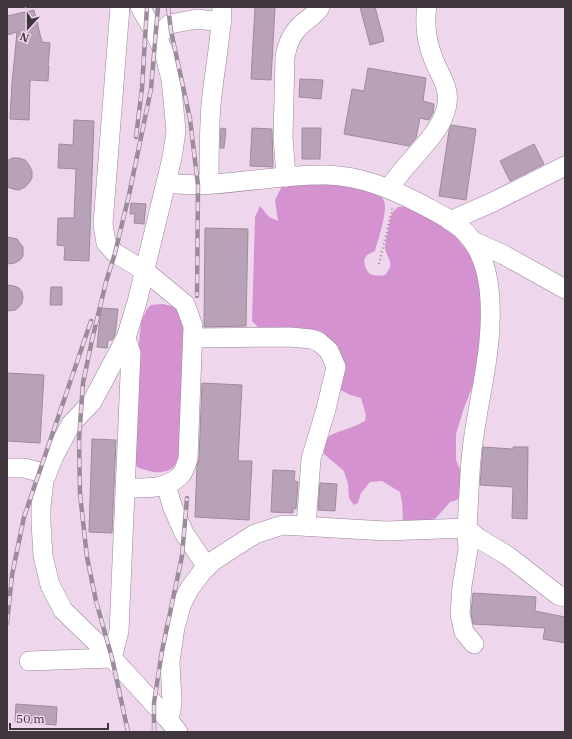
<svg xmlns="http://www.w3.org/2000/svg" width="572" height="739" font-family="'IBM Plex Serif',serif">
	<rect width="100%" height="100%" fill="#eed7ec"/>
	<g fill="#d492d1">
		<path d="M329 182C342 185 380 189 384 201 388 212 378 239 375 251L367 255 364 260C366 274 370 277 385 275 396 262 387 260 385 248 385 245 390 218 392 214 393 211 396 209 398 207L407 206 428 217 455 236 472 257 481 284 483 311 477 375 464 408 456 434V460L462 474 461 494 457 500 450 502 436 518 421 524 408 525 403 520 402 502 400 492 382 481 370 482 361 493 358 503 354 505 349 498 348 484 344 471 324 454C324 434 330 435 347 429 353 427 359 424 365 421L366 415 361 398 350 395 339 389 342 363 334 343 320 331 301 329H274L258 327 252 321 255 217 260 206 269 217 278 221 275 200 282 186Z"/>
		<path d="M163 304 175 307 187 326 182 449C180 454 179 460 176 464 166 477 149 472 137 467L135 462 139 344 141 322 147 309 151 305Z"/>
	</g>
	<g fill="#b8a2b7" stroke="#9f8a9d">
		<polygon points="255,7 275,7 271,80 251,79"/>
		<polygon points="360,7 375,7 384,41 370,45"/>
		<polygon points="34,10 42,42 50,43 48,66 49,66 48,81 30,80 29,120 10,119 12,83 17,32 7,35 7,16"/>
		<polygon points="368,68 426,78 423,101 434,104 433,113 429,120 420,118 416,138 409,146 344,134 352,89 364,91"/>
		<polygon points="300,79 323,80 321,99 299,97"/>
		<polygon points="74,120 94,121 89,261 64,260 65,246 57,245 58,218 74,218 76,169 58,168 59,144 73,145"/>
		<polygon points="451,125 476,129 466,200 439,196 449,131"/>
		<polygon points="221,128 226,129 224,148 220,148"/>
		<polygon points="252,128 272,129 273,167 250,166"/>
		<polygon points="302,128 321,128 320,159 302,159"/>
		<polygon points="534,144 544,164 510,181 500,161"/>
		<polygon points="12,158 19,158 25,160 29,165 32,171 32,178 29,183 25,187 19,190 13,189 7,187 7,161"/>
		<polygon points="131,203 146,204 144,224 134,223 135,214 130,214"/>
		<polygon points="205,228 248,229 246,326 204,327"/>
		<polygon points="7,237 17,239 23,247 23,256 20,260 15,263 7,264"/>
		<polygon points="7,285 14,286 19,288 22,292 23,297 22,303 19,307 15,310 7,311"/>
		<polygon points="51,287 62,287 62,305 50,305"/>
		<polygon points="101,308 118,309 115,335 112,340 108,340 107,348 97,347"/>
		<polygon points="7,373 44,375 40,443 7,441"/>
		<polygon points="202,383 242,385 238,461 252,461 249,520 195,517 197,465 199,459"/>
		<polygon points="92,439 116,440 112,533 89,532"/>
		<polygon points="483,447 513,449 513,447 528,447 527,519 512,518 513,487 480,485"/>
		<polygon points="273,470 295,471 294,481 298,482 296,509 293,508 293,513 271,512"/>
		<polygon points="320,483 337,484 335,511 318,510"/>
		<polygon points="473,593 536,597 535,611 565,617 565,643 543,639 545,628 473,624 471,613"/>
		<polygon points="16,704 57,707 56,725 15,722"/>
	</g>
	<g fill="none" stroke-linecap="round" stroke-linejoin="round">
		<g stroke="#9a8599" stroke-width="20">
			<g id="minor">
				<path d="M120 7 103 224 106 243 115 253 145 271 185 304 193 326 188 459C186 464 184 473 180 476 165 490 144 488 125 488"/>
				<polyline points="140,7 155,33 164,52 171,79 176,131 172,158 137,302 126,338 92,402 71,424 54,456 44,480 41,507 41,523 43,556 50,585 63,610 112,658 167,718 178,732"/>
				<polyline points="157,37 170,24 197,19 222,22"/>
				<path d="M286 177 283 137 285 57C287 45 292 33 301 25 307 19 316 15 320 7"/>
				<path d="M167 183C220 190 274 173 327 175 361 176 392 189 421 204 439 214 462 224 473 242 483 256 487 272 489 288 495 342 480 390 473 442 469 470 469 500 467 528L386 531 283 525 255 534 233 548 213 561 202 572 190 588 182 603 175 627 170 662 172 701 171 711 167 718"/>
				<path d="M209 184C209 158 209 131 211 105 214 72 221 40 222 7"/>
				<path d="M389 188C396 179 402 170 410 162 422 147 439 132 445 112 453 90 440 77 433 58 427 42 424 24 427 7"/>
				<polyline points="450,221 493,202 565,166"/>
				<polyline points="473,241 504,255 565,289"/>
				<polyline points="193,338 290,337 311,339 319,342 329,351 336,367 326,409 311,459 306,526"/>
				<polyline points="7,468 24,468 47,474"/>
				<polyline points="166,485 173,508 184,533 207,567"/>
				<polyline points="474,644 464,632 460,614 462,586 468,550 467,528 478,538 508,556 558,595 565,597"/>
				<polyline points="29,661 112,658 119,631 131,353 126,338"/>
			</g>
		</g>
		<polyline stroke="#9d8c9b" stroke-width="2.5" stroke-dasharray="1 3" stroke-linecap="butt" points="379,264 393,206"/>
		<use href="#minor" stroke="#fff" stroke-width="19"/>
		<g stroke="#9c8b9a" stroke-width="4.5">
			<g id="rail">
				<polyline points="168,7 171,31 190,119 198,185 197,296"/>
				<polyline points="136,137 142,88 147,7"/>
				<polyline points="7,623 12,575 24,517 91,321"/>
				<polyline points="128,732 112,658 96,601 87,557 80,494 79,440 83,383 92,340 106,282 115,253 129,195 151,89 158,7"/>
				<polyline points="154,732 154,703 162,651 182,556 187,498"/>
			</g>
		</g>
		<use href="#rail" stroke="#eed7ec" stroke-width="3" stroke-dasharray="9" stroke-linecap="butt"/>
	</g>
	<rect width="572" height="739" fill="none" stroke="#3f363e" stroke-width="16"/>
	<g transform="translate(28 28) rotate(201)" stroke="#eed7ec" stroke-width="3" paint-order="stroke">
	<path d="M0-3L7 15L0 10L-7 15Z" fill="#3f363e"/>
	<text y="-6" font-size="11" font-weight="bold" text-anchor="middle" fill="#3f363e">N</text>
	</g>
	<path d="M10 723v6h98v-6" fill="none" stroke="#3f363e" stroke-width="2"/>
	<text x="16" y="723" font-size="12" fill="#3f363e" stroke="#eed7ec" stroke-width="3" paint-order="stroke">50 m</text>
</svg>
